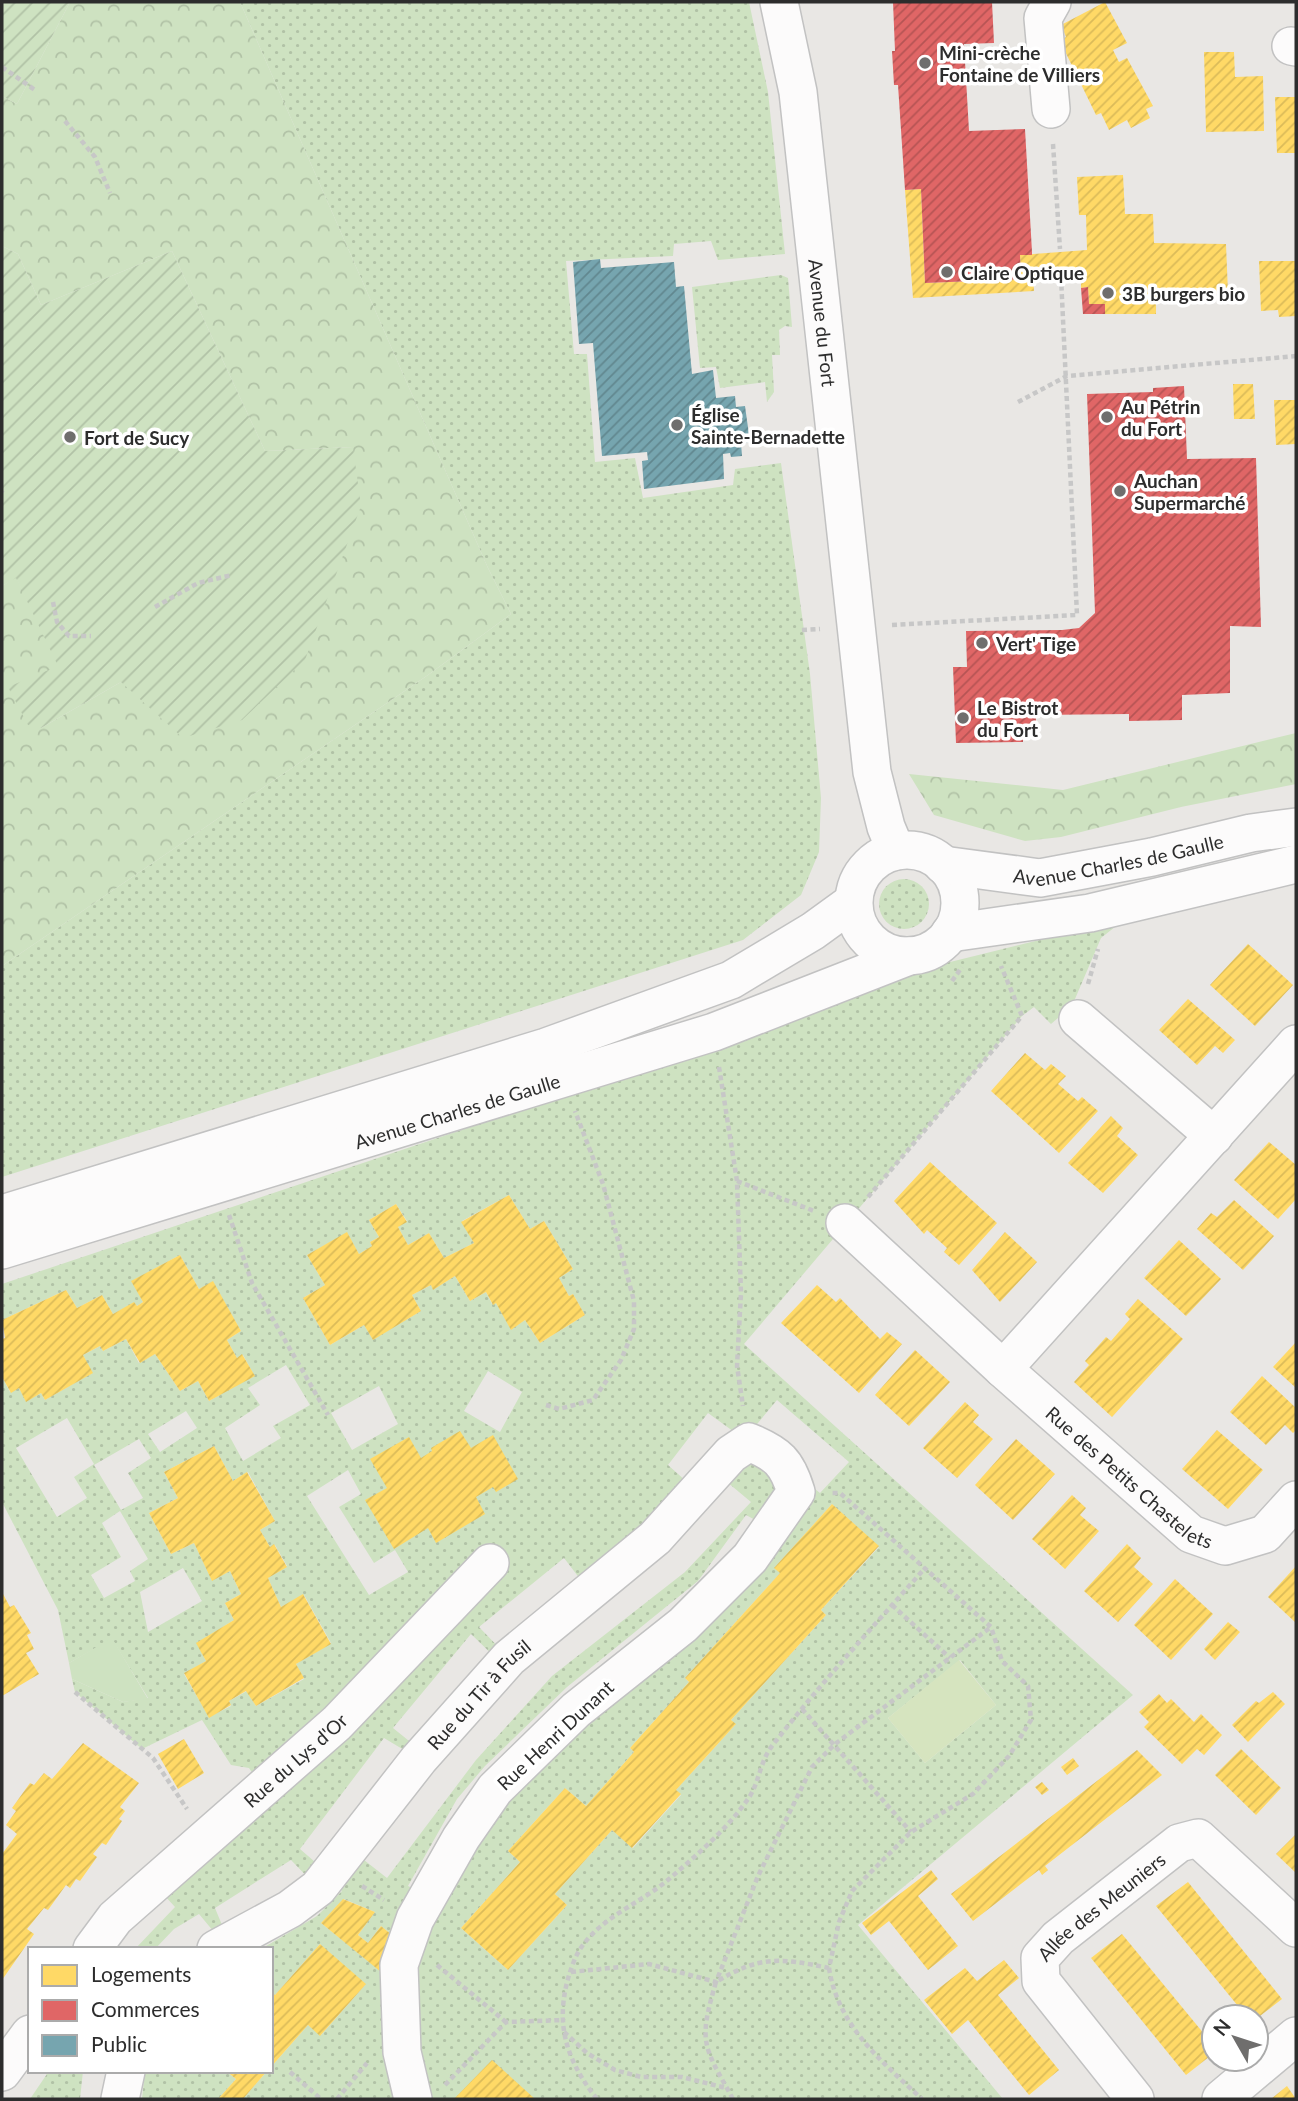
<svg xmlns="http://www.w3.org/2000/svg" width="1298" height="2101" font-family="Lato,sans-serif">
	<defs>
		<pattern id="grass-dots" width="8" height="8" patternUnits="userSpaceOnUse" patternTransform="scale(1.75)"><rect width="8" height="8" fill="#cee2c1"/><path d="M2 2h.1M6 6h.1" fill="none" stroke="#b1c2a6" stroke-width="1.8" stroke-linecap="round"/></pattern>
		<pattern id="forest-crowns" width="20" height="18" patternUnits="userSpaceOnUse" patternTransform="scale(1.75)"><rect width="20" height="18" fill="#cee2c1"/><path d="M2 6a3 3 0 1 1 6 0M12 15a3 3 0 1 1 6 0" fill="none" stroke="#b1c2a6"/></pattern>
		<pattern id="garden-furrows" width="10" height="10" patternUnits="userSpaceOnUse" patternTransform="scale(1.75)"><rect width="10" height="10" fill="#cee2c1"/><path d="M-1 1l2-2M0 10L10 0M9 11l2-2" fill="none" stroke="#b1c2a6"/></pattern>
		<pattern id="homes-hatch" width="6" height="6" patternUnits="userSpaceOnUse" patternTransform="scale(1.75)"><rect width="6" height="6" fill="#ffd966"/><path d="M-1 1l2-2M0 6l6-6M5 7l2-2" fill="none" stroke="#dbbb59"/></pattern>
		<pattern id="shops-hatch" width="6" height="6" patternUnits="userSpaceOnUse" patternTransform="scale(1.75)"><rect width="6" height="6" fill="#e06666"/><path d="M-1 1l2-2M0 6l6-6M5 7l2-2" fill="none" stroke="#b65454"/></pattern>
		<pattern id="public-hatch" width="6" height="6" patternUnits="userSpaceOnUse" patternTransform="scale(1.75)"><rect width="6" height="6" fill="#76a5af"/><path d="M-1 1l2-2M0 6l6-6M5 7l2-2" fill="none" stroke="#61878f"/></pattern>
	</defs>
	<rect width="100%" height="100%" fill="#e9e7e4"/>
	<g fill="url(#grass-dots)" fill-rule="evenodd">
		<polygon points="240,2 749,2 768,92 785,254 718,260 711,241 674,244 673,256 566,261 574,354 587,354 595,462 635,458 643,498 733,485 735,469 781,463 810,674 821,798 819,852 801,895 743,940 2,1177 2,966 428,675 511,614 488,568"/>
		<polygon points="781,275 788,278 792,327 785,326 779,330 780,355 772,355 774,392 767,402 765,382 720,388 716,367 700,368 692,287"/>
		<circle cx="904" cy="904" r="25"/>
		<path d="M1125 919 1101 938 1072 1006 1051 1024 1034 1007 1022 1016 744 1344 1133 1695 858 1925 1003 2099H243L267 2071H271V2067L308 2025 321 2035 365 1985 320 1944 275 1995 271 1992V1949H261L317 1916 342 1891 327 1879 318 1888 291 1860 215 1908 229 1942 225 1944 231 1949H219L224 1944 199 1914 174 1929 155 1949H135L175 1907 164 1895 269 1797 249 1768 231 1765 202 1720 142 1749 75 1692 72 1679 123 1702 148 1698 112 1639 69 1663 58 1610 2 1502V1377L10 1392 19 1388 26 1401 41 1393 45 1400 92 1373 83 1355 100 1346 103 1351 126 1339 139 1363 155 1354 180 1391 198 1381 209 1401 254 1375 243 1355 237 1358 227 1340 241 1331 213 1282 199 1289 180 1255 132 1281 143 1302 137 1306 134 1303 113 1314 102 1295 77 1308 66 1290 2 1320V1284L575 1092 873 981ZM509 1195 530 1229 544 1221 573 1269 559 1278 569 1296 573 1294 585 1315 540 1343 525 1320 511 1329 496 1303 492 1304 486 1292 470 1301 455 1276 434 1289 431 1285 412 1295 421 1311 373 1339 364 1325 330 1345 303 1298 325 1285 307 1255 347 1233 359 1254 372 1246 370 1242 379 1237 369 1220 396 1204 407 1221 398 1227 408 1245 429 1233 444 1258 474 1243 462 1221ZM286 1365 310 1405 273 1426 281 1438 243 1461 225 1428 260 1405 248 1388ZM488 1371 522 1392 500 1432 464 1411ZM379 1386 398 1424 352 1450 331 1413ZM777 1400 849 1462 820 1493 748 1435ZM186 1411 197 1428 160 1452 148 1434ZM708 1413 748 1442 731 1454 715 1472 751 1502 685 1572 552 1676 476 1760 387 1878 350 1849 330 1875 300 1849 384 1738 419 1759 424 1753 393 1728 471 1634 503 1665 655 1538 697 1491 668 1465ZM67 1418 94 1464 74 1477 87 1498 57 1517 16 1448ZM139 1439 151 1458 128 1473 143 1498 121 1510 94 1465ZM214 1446 233 1481 248 1472 275 1521 260 1530 270 1547 275 1545 287 1566 268 1578 281 1607 304 1595 331 1643 296 1664 304 1679 256 1706 247 1691 229 1701 231 1706 209 1717 184 1674 206 1661 197 1643 234 1620 225 1603 241 1594 230 1571 212 1580 194 1543 171 1554 149 1513 178 1498 164 1472ZM348 1470 361 1494 339 1507 374 1563 395 1550 408 1572 369 1595 307 1496ZM832 1504 879 1547 821 1610 826 1615 731 1720 735 1725 676 1790 681 1795 633 1848 612 1830 555 1894 567 1905 508 1970 461 1928 520 1862 508 1851 565 1788 586 1806 634 1752 630 1748 689 1682 685 1678 780 1573 775 1567ZM120 1511 148 1559 130 1571 135 1581 104 1598 91 1575 121 1557 102 1523ZM746 1515 770 1528C727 1603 641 1654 577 1710 551 1733 514 1764 493 1792 468 1824 448 1860 428 1895L408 1886 457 1799 485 1766 567 1687 698 1581ZM564 1558 590 1592 509 1658 479 1627ZM183 1568 202 1601 148 1632 140 1592ZM960 1660 996 1705 925 1763 888 1718ZM344 1899 375 1912 358 1935 368 1943 381 1926 398 1940 381 1971 321 1923Z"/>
		<polygon points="49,2071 83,2071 80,2099 30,2099"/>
		<polygon points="145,2071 226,2071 236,2079 218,2099 142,2099"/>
	</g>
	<g fill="url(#forest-crowns)">
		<polygon points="70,2 240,2 488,568 511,614 428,675 2,966 2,586 16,577 59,666 41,728 121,682 353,447 265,451 172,251 41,305 18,254 2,246 2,96 17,104"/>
		<polygon points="1296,733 1296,784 1181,807 1061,837 1025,841 934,815 909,774 1063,790"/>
	</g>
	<polygon fill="#cee2c1" points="112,1638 148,1699 123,1702 72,1679 69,1663"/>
	<g fill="url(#garden-furrows)">
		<polygon points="2,2 70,2 17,104 2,96"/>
		<polygon points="2,246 18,254 41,305 172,251 265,451 353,447 361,506 305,660 242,720 183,738 121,682 41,728 28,725 8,687 58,666 16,578 2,586"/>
	</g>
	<polygon fill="#d6e4bf" points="959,1660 996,1705 925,1763 888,1718"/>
	<g fill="url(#homes-hatch)">
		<polygon points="1105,2 1127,43 1113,50 1119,62 1127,58 1153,106 1146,109 1150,118 1131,128 1127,120 1109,130 1101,113 1096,115 1060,41 1066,37 1061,25"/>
		<polygon points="1204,52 1234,52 1235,77 1263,76 1264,131 1206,132"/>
		<polygon points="1275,97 1296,97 1296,153 1277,153"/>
		<polygon points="1123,175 1125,214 1153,214 1154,243 1226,244 1228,293 1190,294 1190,302 1156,303 1156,314 1105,314 1105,304 1089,304 1088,287 1081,288 1081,274 1033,276 1034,291 913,298 905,190 921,189 925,283 1021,279 1020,255 1087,250 1086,215 1079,215 1077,177"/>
		<polygon points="1259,261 1296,261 1296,316 1279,317 1278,310 1261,311"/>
		<polygon points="1233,384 1253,384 1255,419 1234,419"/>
		<polygon points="1274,400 1296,400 1296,444 1276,445"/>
		<polygon points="1248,944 1293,985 1255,1026 1210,985"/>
		<polygon points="1188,999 1235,1040 1223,1053 1215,1046 1197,1065 1159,1030"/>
		<polygon points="1025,1053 1045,1070 1051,1064 1066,1076 1058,1084 1078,1101 1082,1097 1098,1111 1059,1153 991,1091"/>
		<polygon points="1111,1116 1123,1128 1117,1136 1138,1155 1103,1193 1068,1163"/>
		<polygon points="1269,1142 1296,1165 1296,1199 1278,1219 1234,1180"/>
		<polygon points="930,1162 997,1223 959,1265 944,1252 947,1248 927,1230 924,1234 894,1201"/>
		<polygon points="509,1195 530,1229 544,1221 573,1269 559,1278 569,1296 573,1294 585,1315 540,1343 525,1320 511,1330 496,1303 493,1305 486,1292 470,1301 455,1276 433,1290 431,1285 412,1295 421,1311 373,1340 364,1325 330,1345 303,1298 325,1285 307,1255 347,1232 359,1254 372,1246 370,1242 379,1237 369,1220 396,1204 407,1222 398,1227 408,1245 429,1233 444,1258 474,1243 461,1222"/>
		<polygon points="1234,1200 1274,1236 1243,1270 1197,1229 1211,1213 1217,1217"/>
		<polygon points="1005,1232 1037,1262 1000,1302 972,1270"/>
		<polygon points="1179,1240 1221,1279 1186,1316 1144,1278"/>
		<polygon points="180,1255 199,1289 213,1281 241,1331 227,1340 237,1358 242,1354 255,1376 209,1401 198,1381 180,1391 155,1354 140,1363 126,1339 103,1351 100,1346 83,1355 93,1373 45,1400 41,1393 26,1402 19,1388 11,1393 2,1377 2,1339 5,1338 2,1320 66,1290 77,1308 102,1295 113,1314 134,1302 137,1306 143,1302 131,1281"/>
		<polygon points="817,1285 836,1302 840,1298 880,1339 887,1332 902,1344 859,1393 781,1323"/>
		<polygon points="1138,1299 1183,1339 1112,1417 1074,1382 1089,1365 1085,1361 1106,1337 1111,1341 1130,1319 1125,1314"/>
		<polygon points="1296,1342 1296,1388 1273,1367"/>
		<polygon points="915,1350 950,1382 909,1426 875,1395"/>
		<polygon points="1262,1376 1296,1408 1296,1430 1293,1433 1285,1425 1266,1445 1230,1412"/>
		<polygon points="965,1402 979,1415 973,1422 993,1439 957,1478 923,1448"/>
		<polygon points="1217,1430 1263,1470 1228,1509 1182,1469"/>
		<polygon points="460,1431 471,1448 493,1435 518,1479 496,1492 493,1487 476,1497 485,1514 436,1543 428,1528 394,1549 365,1500 387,1488 370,1459 409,1437 421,1458 432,1451 431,1448"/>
		<polygon points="1016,1439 1055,1474 1013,1520 975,1485"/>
		<polygon points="214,1446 233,1481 247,1472 275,1521 260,1530 270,1547 274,1544 287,1567 268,1578 281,1607 303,1594 331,1644 296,1664 304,1678 256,1706 246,1691 229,1701 231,1705 209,1718 184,1673 206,1661 196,1643 234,1620 225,1603 241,1594 230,1571 212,1581 194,1543 171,1554 149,1513 178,1498 164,1472"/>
		<polygon points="1072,1495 1086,1508 1080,1515 1099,1531 1065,1569 1032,1539"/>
		<polygon points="832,1504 879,1546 821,1610 826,1615 731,1720 736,1724 676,1790 681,1794 632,1848 612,1830 555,1894 567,1905 508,1970 461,1928 520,1862 508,1851 565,1788 586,1806 634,1752 630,1748 689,1682 685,1678 780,1573 774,1568"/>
		<polygon points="1127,1544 1141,1558 1134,1567 1153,1584 1118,1622 1084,1591"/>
		<polygon points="1296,1566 1296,1623 1268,1597"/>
		<polygon points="1175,1579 1213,1614 1171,1660 1134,1625"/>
		<polygon points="2,1592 10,1607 14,1605 31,1633 27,1635 34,1649 26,1653 39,1674 2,1696"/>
		<polygon points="1228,1622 1240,1632 1215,1660 1204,1649"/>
		<polygon points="1273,1692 1285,1704 1248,1742 1232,1725 1256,1701 1259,1703"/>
		<polygon points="1159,1694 1167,1703 1171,1699 1194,1722 1201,1714 1222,1735 1204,1755 1197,1749 1182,1764 1144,1727 1149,1722 1139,1712"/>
		<polygon points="184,1739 204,1773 178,1789 158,1754"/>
		<polygon points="83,1743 139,1783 120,1807 125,1811 119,1819 122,1821 106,1845 102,1843 93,1854 97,1857 80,1881 76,1879 70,1888 66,1885 48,1910 44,1908 27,1929 34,1934 2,1980 2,1854 17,1834 6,1825 16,1811 12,1808 30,1783 34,1785 44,1773 52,1779"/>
		<polygon points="1241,1749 1281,1788 1256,1815 1215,1775"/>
		<polygon points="1137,1750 1162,1775 1045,1866 1048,1870 1042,1875 1039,1870 973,1921 951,1894"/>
		<polygon points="1073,1758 1079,1766 1067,1775 1061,1767"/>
		<polygon points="1042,1782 1049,1790 1042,1795 1035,1787"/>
		<polygon points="1296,1834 1296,1873 1276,1854"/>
		<polygon points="931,1870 938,1879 918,1896 958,1946 928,1970 889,1921 871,1935 862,1923"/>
		<polygon points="1188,1882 1282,1999 1256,2019 1247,2017 1156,1906"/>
		<polygon points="343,1899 375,1912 358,1935 368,1943 381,1926 398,1940 381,1972 321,1923"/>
		<polygon points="1122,1934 1214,2046 1214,2053 1186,2075 1091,1958"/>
		<polygon points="320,1944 366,1984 320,2036 308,2025 271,2067 271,1992 275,1995"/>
		<polygon points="1004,1960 1019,1978 998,1995 1059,2070 1029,2095 968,2020 952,2034 924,2000 965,1968 977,1981"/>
		<polygon points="492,2060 535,2099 454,2099"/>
		<polygon points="226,2071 267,2071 243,2099 218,2099 236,2079"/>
		<polygon points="1287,2086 1296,2099 1271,2099"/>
	</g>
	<g fill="url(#shops-hatch)">
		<polygon points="893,2 992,2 994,43 964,44 969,131 1025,129 1032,252 1032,255 1020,255 1021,279 925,283 921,189 905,190 898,85 894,85 892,51 895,51"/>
		<polygon points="1088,287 1089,304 1105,304 1105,314 1083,314 1081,288"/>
		<polygon points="1184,386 1187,459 1256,458 1261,627 1230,626 1230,693 1182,695 1182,720 1129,721 1129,714 1036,715 1036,728 1023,729 1023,742 956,743 953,667 967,667 966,631 1062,630 1079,628 1095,613 1087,394 1153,392 1153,388"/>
	</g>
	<polygon fill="url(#public-hatch)" points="600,259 601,268 674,262 676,287 684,286 692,374 713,370 716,398 735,396 736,407 745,406 750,442 741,443 742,456 731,457 730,453 723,454 724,479 644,489 642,461 648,460 647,452 602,456 593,343 579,344 573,262"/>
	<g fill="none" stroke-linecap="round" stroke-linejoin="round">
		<g stroke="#c2c2c2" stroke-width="40">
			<g id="minor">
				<path id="s1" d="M779 2 798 92 872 772 886 827 896 851"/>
				<polyline points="1291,46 1296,47"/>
				<polyline points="1051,109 1043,18 1052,2"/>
				<circle cx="907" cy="903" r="53"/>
				<path id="s2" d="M943 865 1040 878 1152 857 1251 833 1296 827"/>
				<polyline points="950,933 1090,913 1296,864"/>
				<polyline points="1078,1019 1214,1136"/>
				<polyline points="2,1214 546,1047 731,980 813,931 853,902"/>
				<path id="s3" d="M845 1223 1003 1369 1191 1534 1225 1546 1265 1534 1296 1500"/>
				<path id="s4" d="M2 1250 714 1032 909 956"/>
				<polyline points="1003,1369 1296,1044"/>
				<path id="s5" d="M92 1949 115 1918 337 1723 490 1563"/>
				<path id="s6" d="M216 1949 290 1909 318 1888 419 1759 509 1658 655 1538 731 1454 749 1442C778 1454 787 1462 796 1492L750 1558 683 1625 576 1710 495 1789 461 1838 415 1919 399 1965 402 2052 413 2099"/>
				<polyline points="2,2072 30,2034"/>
				<polyline points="120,2099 126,2071"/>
				<path id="s7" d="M1135 2099 1041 1981 1040 1958 1058 1938 1179 1843 1198 1838 1296 1928"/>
				<polyline points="1221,2099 1296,2036"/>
			</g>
		</g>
		<g stroke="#c7c7c7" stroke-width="4.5" stroke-dasharray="5 3.5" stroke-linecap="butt">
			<polyline points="2,67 35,90"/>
			<polyline points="65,121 95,157 110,193"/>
			<polyline points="1053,144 1060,249"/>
			<polyline points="1018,402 1067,376 1296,356"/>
			<polyline points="2,492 3,493"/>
			<polyline points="53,602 57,622 69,636 91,636"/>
			<polyline points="155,607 198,583 232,575"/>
			<polyline points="892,625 1077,615 1061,277"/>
			<polyline points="802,630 820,629"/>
			<polyline points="952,981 962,967"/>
			<polyline points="1088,984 1098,949"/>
			<polyline points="719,1067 737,1181 741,1293 737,1366 743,1406"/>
			<polyline points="737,1181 814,1211"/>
			<polyline points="868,1197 1022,1016 1001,966"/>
			<polyline points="229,1215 252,1283 328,1415"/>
			<polyline points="546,1405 559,1409 593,1400 621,1360 634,1329 634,1301 603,1184 575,1111"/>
			<polyline points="892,1605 950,1658"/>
			<polyline points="75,1692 153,1758 187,1809"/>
			<polyline points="802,1709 911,1832"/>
			<polyline points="362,1886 384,1900"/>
			<polyline points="437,1965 506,2022"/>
			<path d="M829 1968C838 2026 881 2061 922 2099"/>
			<polyline points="571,1972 649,1964 716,1982 758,1876 812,1767 835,1744 991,1627"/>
			<polyline points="564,2032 587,2053 615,2070 641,2077 682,2077 726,2088"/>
			<polyline points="290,2072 321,2099"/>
			<polyline points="445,2085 506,2022 564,2020"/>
			<polyline points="337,2099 367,2063"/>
			<path d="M597 2099C562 2055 553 2015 574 1961 590 1921 639 1905 669 1879 697 1855 727 1829 748 1799 759 1784 760 1761 772 1746 820 1684 873 1627 925 1568"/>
			<path d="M733 2099C703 2045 698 2043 716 1982 761 1955 780 1958 829 1968L839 1922 852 1891 911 1832 973 1794 1009 1756 1031 1720 1028 1686 1002 1661 991 1627 840 1493H832"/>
		</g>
		<use href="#minor" stroke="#fcfbfb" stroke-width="37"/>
	</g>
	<g fill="#6f6e6d" stroke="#fff" stroke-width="2.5">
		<circle cx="925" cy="63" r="7"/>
		<circle cx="947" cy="272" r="7"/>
		<circle cx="1108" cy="293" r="7"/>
		<circle cx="1107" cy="417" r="7"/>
		<circle cx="677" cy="425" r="7"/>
		<circle cx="70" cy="437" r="7"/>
		<circle cx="1120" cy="491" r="7"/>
		<circle cx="982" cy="643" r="7"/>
		<circle cx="963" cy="718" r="7"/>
	</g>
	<g text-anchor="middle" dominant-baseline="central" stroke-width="7" stroke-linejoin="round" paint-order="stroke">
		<g font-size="19" font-weight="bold" fill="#2d2d2d" stroke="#fff" text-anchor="start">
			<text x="939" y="52">Mini-crèche<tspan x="939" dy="22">Fontaine de Villiers</tspan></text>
			<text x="961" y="272">Claire Optique</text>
			<text x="1122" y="293">3B burgers bio</text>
			<text x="1121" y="406">Au Pétrin<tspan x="1121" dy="22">du Fort</tspan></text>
			<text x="691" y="414">Église<tspan x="691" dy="22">Sainte-Bernadette</tspan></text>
			<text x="84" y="437">Fort de Sucy</text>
			<text x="1134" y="480">Auchan<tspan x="1134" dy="22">Supermarché</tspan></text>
			<text x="996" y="643">Vert' Tige</text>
			<text x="977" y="707">Le Bistrot<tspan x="977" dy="22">du Fort</tspan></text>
		</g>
		<g font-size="19" fill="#2d2d2d" stroke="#fff">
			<text stroke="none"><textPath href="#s1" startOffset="324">Avenue du Fort</textPath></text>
			<text stroke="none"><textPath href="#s2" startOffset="178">Avenue Charles de Gaulle</textPath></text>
			<text stroke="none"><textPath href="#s4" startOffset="476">Avenue Charles de Gaulle</textPath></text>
			<text stroke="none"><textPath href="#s3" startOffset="382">Rue des Petits Chastelets</textPath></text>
			<text stroke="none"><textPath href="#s6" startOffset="371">Rue du Tir à Fusil</textPath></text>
			<text transform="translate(555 1735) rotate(-43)">Rue Henri Dunant</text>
			<text stroke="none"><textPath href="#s5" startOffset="278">Rue du Lys d'Or</textPath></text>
			<text stroke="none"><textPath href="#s7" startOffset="254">Allée des Meuniers</textPath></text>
		</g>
	</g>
	<rect width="1298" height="2101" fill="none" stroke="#2d2d2d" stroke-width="7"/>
	<rect x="28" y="1947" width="245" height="126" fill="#ffffff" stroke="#ababab" stroke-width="2"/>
	<rect x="42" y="1965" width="35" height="21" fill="#ffd966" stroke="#ababab" stroke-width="2"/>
	<text x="91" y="1982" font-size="21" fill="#2d2d2d">Logements</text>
	<rect x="42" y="2000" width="35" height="21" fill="#e06666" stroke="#ababab" stroke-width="2"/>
	<text x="91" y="2017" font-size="21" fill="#2d2d2d">Commerces</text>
	<rect x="42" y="2035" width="35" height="21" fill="#76a5af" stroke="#ababab" stroke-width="2"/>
	<text x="91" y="2052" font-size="21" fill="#2d2d2d">Public</text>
	<g transform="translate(1235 2038) rotate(309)"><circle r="33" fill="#ffffff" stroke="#ababab" stroke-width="2"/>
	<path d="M0-5L12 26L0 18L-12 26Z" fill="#6f6e6d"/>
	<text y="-10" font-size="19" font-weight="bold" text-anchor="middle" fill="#2d2d2d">N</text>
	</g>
</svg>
